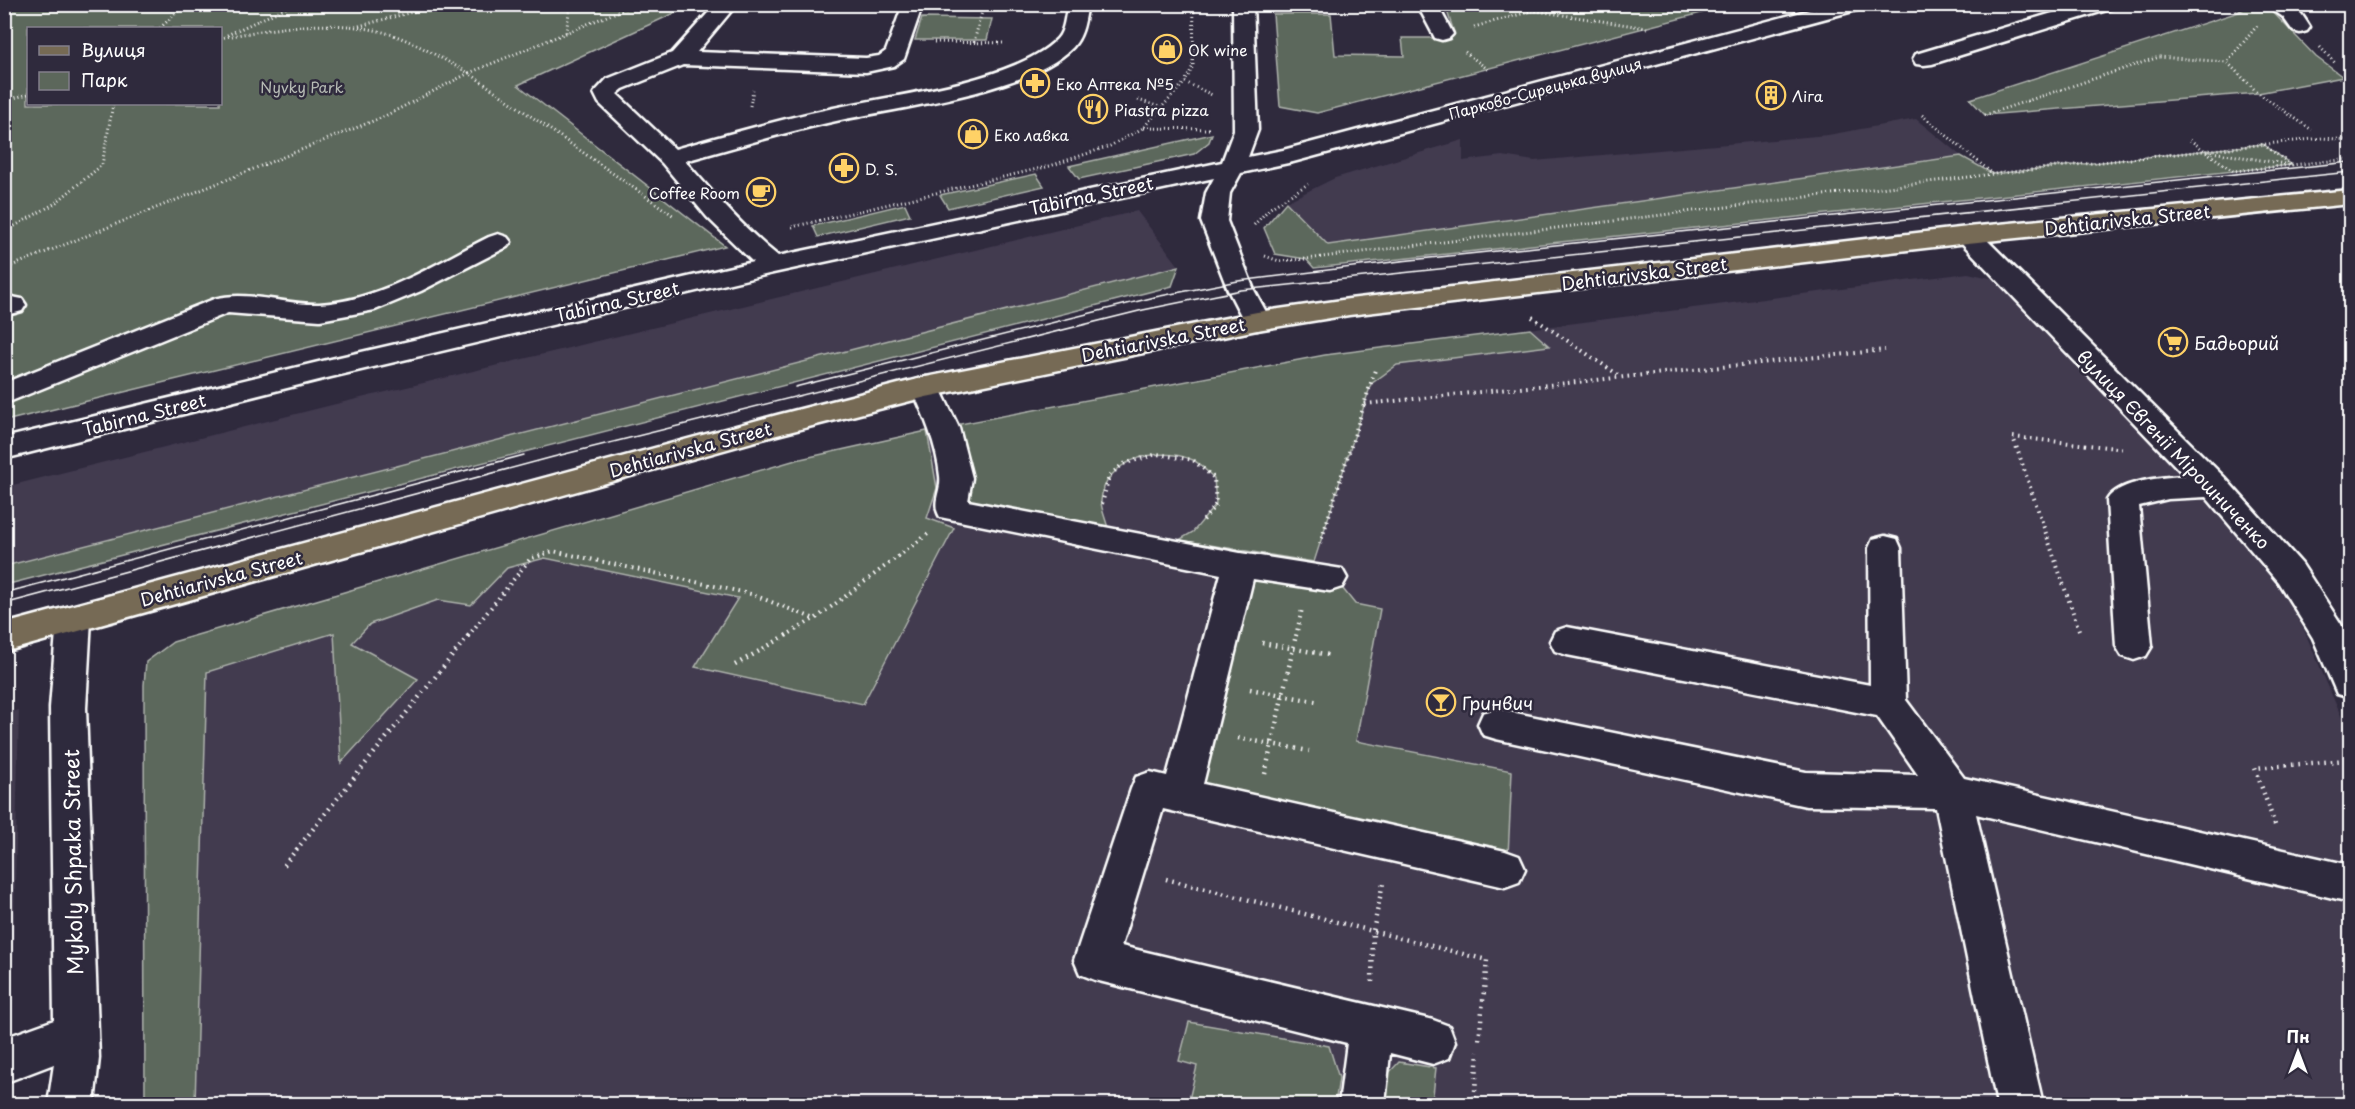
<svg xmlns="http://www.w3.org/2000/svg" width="2355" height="1109" font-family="'Playpen Sans',sans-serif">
	<rect width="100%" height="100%" fill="#2f2a3d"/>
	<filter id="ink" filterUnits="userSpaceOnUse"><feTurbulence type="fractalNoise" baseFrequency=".0167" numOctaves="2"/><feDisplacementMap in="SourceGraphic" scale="12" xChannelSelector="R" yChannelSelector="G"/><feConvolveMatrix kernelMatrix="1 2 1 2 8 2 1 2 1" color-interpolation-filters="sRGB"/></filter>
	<g filter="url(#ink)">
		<g fill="#423a50">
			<polygon points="1916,119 1961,156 1328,245 1286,202 1335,178 1463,140 1463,161 1502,156 1534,161 1828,135"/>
			<polygon points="1137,211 1179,266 5,566 5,487 336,404"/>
			<polygon points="1968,273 1999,280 2223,511 2275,579 2304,630 2350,737 2350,1104 145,1104 144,685 146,662 173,642 796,460 960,424 1325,355"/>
			<polygon points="19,710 11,1058 5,1104 4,714"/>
		</g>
		<g fill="#5c675b" stroke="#aeb3ad" stroke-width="1.5" fill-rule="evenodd">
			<polygon points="1704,4 1713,10 1317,113 1280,106 1273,14 1331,14 1335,55 1404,56 1402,38 1446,38 1454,32 1445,5"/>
			<path d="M4 5H692L518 85 725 246 5 421ZM28 28H220V104H28Z"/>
			<polygon points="2228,5 2266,5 2316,57 2343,77 2258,93 1985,115 1970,99 2242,11"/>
			<polygon points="922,18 992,19 987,40 915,40"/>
			<polygon points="1212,134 1209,142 1194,154 1079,179 1069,166"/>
			<polygon points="2263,144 2292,165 1314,268 1306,259 1275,254 1264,228 1286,202 1328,245 1961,156 1993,174"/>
			<polygon points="1036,174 1044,186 948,208 940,195"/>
			<polygon points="905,204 910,215 818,237 813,226"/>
			<polygon points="1179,266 1172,286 5,585 5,566"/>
			<path d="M1530 329 1549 346 1397 365 1371 384 1314 562 1179 540 1193 532 1216 504 1214 478C1208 473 1200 463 1193 460 1159 445 1104 459 1101 501 1101 509 1106 520 1108 528L962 502 969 475 960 424 1325 355Z"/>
			<polygon points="927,431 937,488 927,518 954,528 863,704 695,667 738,598 545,558 507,568 471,605 438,600 370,624 352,643 418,679 341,763 334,633 207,672 195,1104 145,1104 144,685 146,662 173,642 796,460"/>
			<polygon points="1261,576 1343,589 1355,604 1380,609 1356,741 1512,771 1508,856 1208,789 1200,776 1249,581"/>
			<polygon points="1189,1022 1329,1046 1339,1078 1335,1104 1188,1104 1197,1066 1179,1061"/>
			<polygon points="1399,1062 1436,1068 1432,1104 1372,1104 1374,1089"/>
		</g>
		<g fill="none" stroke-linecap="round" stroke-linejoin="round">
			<g stroke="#fff" stroke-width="5">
				<g id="minor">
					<path d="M716 4H737L697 52 866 58 879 56 886 51 903 4H923L904 59 894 66 866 72 683 65 623 89 617 94 675 149C726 135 777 120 829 109 887 96 1016 82 1057 39 1065 31 1065 15 1068 4H1088C1085 19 1084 35 1073 47 1030 93 889 109 827 123 779 134 732 148 685 161 715 195 743 228 778 256L1222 162 1234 130 1233 4H1253L1258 130 1248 157 1283 150 1832 4H1867L1864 8 1293 162 1241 173 1230 193 1227 221 1254 290 1271 321 1267 327 1257 330 1247 327 1228 290 1201 221 1206 193 1214 178 773 273 331 377 4 459V438L331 359 753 262 707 217 662 163 599 103 594 93 607 79 672 53Z"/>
					<polygon points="1417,4 1437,4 1453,34 1449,38 1442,40 1435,38"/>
					<polygon points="2083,4 2116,4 2113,8 1932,64 1924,65 1916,64 1913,59 1916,54"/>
					<path d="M2265 4C2293 4 2295 3 2310 27L2307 31 2300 33 2293 31 2283 17Z"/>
					<path d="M1968 227 1977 230 2225 478 2302 564 2341 624 2350 643V698L2337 694 2313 638 2278 582 2206 497 2168 499 2139 506 2152 646 2146 656 2134 660 2122 656 2116 646 2107 500C2118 481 2164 477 2185 476L1959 240 1955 235 1959 230Z"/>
					<path d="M498 234 507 237 511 242 507 247 421 291 375 310 320 320 228 313 4 404V383L214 299C249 290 284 305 319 304 380 301 436 263 489 237Z"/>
					<polygon points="12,297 22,299 26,305 22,311 4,316 4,299"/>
					<path d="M926 377 936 380 959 428 972 478 968 501 1240 553 1342 569 1347 578 1342 587 1330 591 1253 579 1203 784 1505 851 1519 856 1525 869 1519 882 1505 887 1163 809 1121 946 1433 1020 1449 1026 1455 1042 1449 1058 1433 1064 1390 1053 1385 1104H1339L1347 1043 1095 980 1080 974 1074 960 1131 789 1136 777 1150 772 1167 776 1221 574 940 517C931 502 942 492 940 476 937 445 924 415 911 387L916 380Z"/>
					<polygon points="1885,536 1897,539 1901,548 1906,700 1964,778 2350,865 2350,902 1976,814 2043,1104 1997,1104 1936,808 1806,806 1496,739 1483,735 1478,724 1483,713 1496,709 1806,772 1918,775 1877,716 1567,655 1555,651 1550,641 1555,631 1567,627 1870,685 1869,548 1873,539"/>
					<polygon points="74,606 86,610 91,619 86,708 99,1058 94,1104 48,1104 54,1064 4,1083 4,1038 54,1020 50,708 57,619 62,610"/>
				</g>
			</g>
			<g stroke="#fff" stroke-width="5">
				<polygon id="major" points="2350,190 2350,204 1968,243 1349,315 1257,330 926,397 777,435 4,652 4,624 777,415 926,377 1257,312 1349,299 1968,227"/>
			</g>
			<g stroke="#fff" stroke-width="3" stroke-dasharray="1 3" stroke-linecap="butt">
				<polyline points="564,4 570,6 566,33"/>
				<polyline points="659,4 678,12"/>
				<polyline points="1194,4 1193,66 1185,82 1212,95"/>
				<polyline points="1464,6 1505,6 1647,28"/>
				<polyline points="359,26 443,4"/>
				<polyline points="2257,26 2227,62 2258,93 2312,130"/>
				<polyline points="1474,27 1557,4"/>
				<polyline points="160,28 186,4"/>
				<polyline points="227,35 294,4"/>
				<path d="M220 38C276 28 334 17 390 34 418 43 443 60 469 73L636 4"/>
				<polyline points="934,42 1004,43"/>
				<polyline points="974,42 984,4"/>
				<polyline points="2320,47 2335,63"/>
				<polyline points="1465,52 1490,71"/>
				<polyline points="1138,100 1163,108"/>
				<polyline points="4,101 28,94"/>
				<polyline points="750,106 753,90"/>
				<polyline points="4,115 12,99"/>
				<polyline points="1922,115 1993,174"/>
				<polyline points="1985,115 2159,57 2227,62"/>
				<polyline points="1144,128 1211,129"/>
				<polyline points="2190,140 2233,171 2350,159"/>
				<polyline points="2264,145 2291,165"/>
				<polyline points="2212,152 2285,164"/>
				<polyline points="1254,225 1270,208 1308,184"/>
				<polyline points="792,227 1050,166 1110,146 1143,128 1185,82"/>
				<polyline points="4,232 54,204 102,165 113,104"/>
				<polyline points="1265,256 1279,261 1306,259 1993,174 2322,138 2350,140"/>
				<polyline points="4,269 383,117 469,73 674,216"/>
			</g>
			<g stroke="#fff" stroke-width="4" stroke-dasharray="1.5 4.5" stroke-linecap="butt">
				<polyline points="1532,317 1620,376"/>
				<polyline points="1365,404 1885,350"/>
				<polyline points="1102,504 1109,476 1123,464 1157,454 1193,460 1214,478 1216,504 1202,522"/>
				<polyline points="1320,544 1375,370"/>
				<polyline points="2079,630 2013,437 2126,449"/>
				<polyline points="468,636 530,559 553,551 751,594 815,619 928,534"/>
				<polyline points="785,636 814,619"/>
				<polyline points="1296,636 1302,609"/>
			</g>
			<g stroke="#fff" stroke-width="4.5" stroke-dasharray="1.5 5" stroke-linecap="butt">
				<polyline points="1262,643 1329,655"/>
				<polyline points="735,665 787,635"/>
				<polyline points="1250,689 1319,702"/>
				<polyline points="1238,738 1309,751"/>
				<polyline points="1265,774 1296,635"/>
				<polyline points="2275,825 2255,768 2347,760"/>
				<polyline points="284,865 469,635"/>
				<polyline points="1166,879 1487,960 1479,1041"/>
				<polyline points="1372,982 1373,931 1383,883"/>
				<polyline points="1474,1104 1478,1052"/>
			</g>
			<use href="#minor" fill="#2f2a3d" fill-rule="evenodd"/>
			<use href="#major" fill="#766a54" fill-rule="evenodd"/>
			<g stroke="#fff" stroke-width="1.5">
				<polyline points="795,387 1155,297 1238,281 1401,261 2350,162"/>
				<polyline points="4,593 524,455"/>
				<polyline points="4,604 553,457 1143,310 1241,290 2350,172"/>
			</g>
		</g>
	</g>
	<defs>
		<g id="shop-ring" transform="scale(1.5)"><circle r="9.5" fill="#2f2a3d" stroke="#ffd166" stroke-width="1.5"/><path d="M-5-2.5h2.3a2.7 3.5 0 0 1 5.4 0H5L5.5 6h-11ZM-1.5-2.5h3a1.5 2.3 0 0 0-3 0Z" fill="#ffd166"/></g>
		<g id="pharmacy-ring" transform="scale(1.5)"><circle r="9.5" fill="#2f2a3d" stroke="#ffd166" stroke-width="1.5"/><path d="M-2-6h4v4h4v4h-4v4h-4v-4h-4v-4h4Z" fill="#ffd166"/></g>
		<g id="building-ring" transform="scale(1.5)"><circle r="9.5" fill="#2f2a3d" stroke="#ffd166" stroke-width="1.5"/><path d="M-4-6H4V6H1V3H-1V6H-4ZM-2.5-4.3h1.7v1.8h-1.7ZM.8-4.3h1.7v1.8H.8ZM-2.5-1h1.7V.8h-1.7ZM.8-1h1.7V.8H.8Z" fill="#ffd166"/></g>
		<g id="restaurant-ring" transform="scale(1.5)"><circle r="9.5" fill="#2f2a3d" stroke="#ffd166" stroke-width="1.5"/><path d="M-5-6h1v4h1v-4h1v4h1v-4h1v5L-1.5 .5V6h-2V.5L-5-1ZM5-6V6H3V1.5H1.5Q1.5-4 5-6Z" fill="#ffd166"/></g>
		<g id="cafe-ring" transform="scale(1.5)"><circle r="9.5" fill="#2f2a3d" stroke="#ffd166" stroke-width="1.5"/><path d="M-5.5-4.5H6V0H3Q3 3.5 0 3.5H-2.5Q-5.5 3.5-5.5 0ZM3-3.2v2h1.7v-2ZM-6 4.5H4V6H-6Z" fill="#ffd166"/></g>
		<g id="supermarket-ring" transform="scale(1.5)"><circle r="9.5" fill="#2f2a3d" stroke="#ffd166" stroke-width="1.5"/><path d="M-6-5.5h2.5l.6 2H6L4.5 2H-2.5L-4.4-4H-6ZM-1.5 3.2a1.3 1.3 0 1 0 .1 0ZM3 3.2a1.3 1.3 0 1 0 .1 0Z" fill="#ffd166"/></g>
		<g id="bar-ring" transform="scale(1.5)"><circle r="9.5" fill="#2f2a3d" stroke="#ffd166" stroke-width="1.5"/><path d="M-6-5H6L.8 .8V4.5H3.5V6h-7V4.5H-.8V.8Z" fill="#ffd166"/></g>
	</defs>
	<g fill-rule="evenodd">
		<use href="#shop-ring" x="1167" y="49"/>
		<use href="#pharmacy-ring" x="1035" y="83"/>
		<use href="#building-ring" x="1771" y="95"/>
		<use href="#restaurant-ring" x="1093" y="109"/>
		<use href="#shop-ring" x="973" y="134"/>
		<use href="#pharmacy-ring" x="844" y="168"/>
		<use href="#cafe-ring" x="761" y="192"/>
		<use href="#supermarket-ring" x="2173" y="342"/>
		<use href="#bar-ring" x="1441" y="702"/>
	</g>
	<g text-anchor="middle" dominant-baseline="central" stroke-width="5" stroke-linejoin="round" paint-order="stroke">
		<g font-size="15" fill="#fff" stroke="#2f2a3d" text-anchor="start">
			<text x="1188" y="49">OK wine</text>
			<text x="1056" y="83">Еко Аптека №5</text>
			<text x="1792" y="95">Ліга</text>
			<text x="1114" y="109">Piastra pizza</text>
			<text x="994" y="134">Еко лавка</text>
			<text x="865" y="168">D. S.</text>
			<text x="740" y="192" text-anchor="end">Coffee Room</text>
		</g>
		<g font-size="15" fill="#b6bbb5" stroke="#2f2a3d">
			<text x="302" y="86">Nyvky Park</text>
		</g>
		<g font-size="15" fill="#fff" stroke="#2f2a3d">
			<text transform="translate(1545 88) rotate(-15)">Парково-Сирецька вулиця</text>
		</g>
		<g font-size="18" fill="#fff" stroke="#2f2a3d">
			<text transform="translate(1091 195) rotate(-12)">Tabirna Street</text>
			<text transform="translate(2127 219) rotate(-6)">Dehtiarivska Street</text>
			<text transform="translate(1644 273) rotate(-7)">Dehtiarivska Street</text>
			<text transform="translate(617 301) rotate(-13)">Tabirna Street</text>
			<text transform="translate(1163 339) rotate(-11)">Dehtiarivska Street</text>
			<text transform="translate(144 414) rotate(-14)">Tabirna Street</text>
			<text transform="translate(690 449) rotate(-15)">Dehtiarivska Street</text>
			<text transform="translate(2174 449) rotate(46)">вулиця Євгенії Мірошниченко</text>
			<text transform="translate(221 578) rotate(-15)">Dehtiarivska Street</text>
		</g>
		<g font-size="18" fill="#fff" stroke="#2f2a3d" text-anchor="start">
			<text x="2194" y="342">Бадьорий</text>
			<text x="1462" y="702">Гринвич</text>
		</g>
		<g font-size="21" fill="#fff" stroke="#2f2a3d">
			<text transform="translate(72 862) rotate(-91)">Mykoly Shpaka Street</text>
		</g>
	</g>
	<rect width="2355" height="1109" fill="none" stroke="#2f2a3d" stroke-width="24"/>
	<rect x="12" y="12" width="2331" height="1085" fill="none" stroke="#fff" stroke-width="2" filter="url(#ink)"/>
	<rect x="27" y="27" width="195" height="78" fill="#2f2a3d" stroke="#827f8b" stroke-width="1.5"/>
	<rect x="39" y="46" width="30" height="9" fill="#766a54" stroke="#827f8b" stroke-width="1.5"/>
	<text x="81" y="57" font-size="18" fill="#ffffff">Вулиця</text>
	<rect x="39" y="72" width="30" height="18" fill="#5c675b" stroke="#827f8b" stroke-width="1.5"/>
	<text x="81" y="87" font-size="18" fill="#ffffff">Парк</text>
	<g transform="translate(2298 1052)" stroke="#2f2a3d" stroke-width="4.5" paint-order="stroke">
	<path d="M0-4.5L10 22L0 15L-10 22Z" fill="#ffffff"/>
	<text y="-9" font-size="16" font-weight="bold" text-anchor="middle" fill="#ffffff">Пн</text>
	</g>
</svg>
